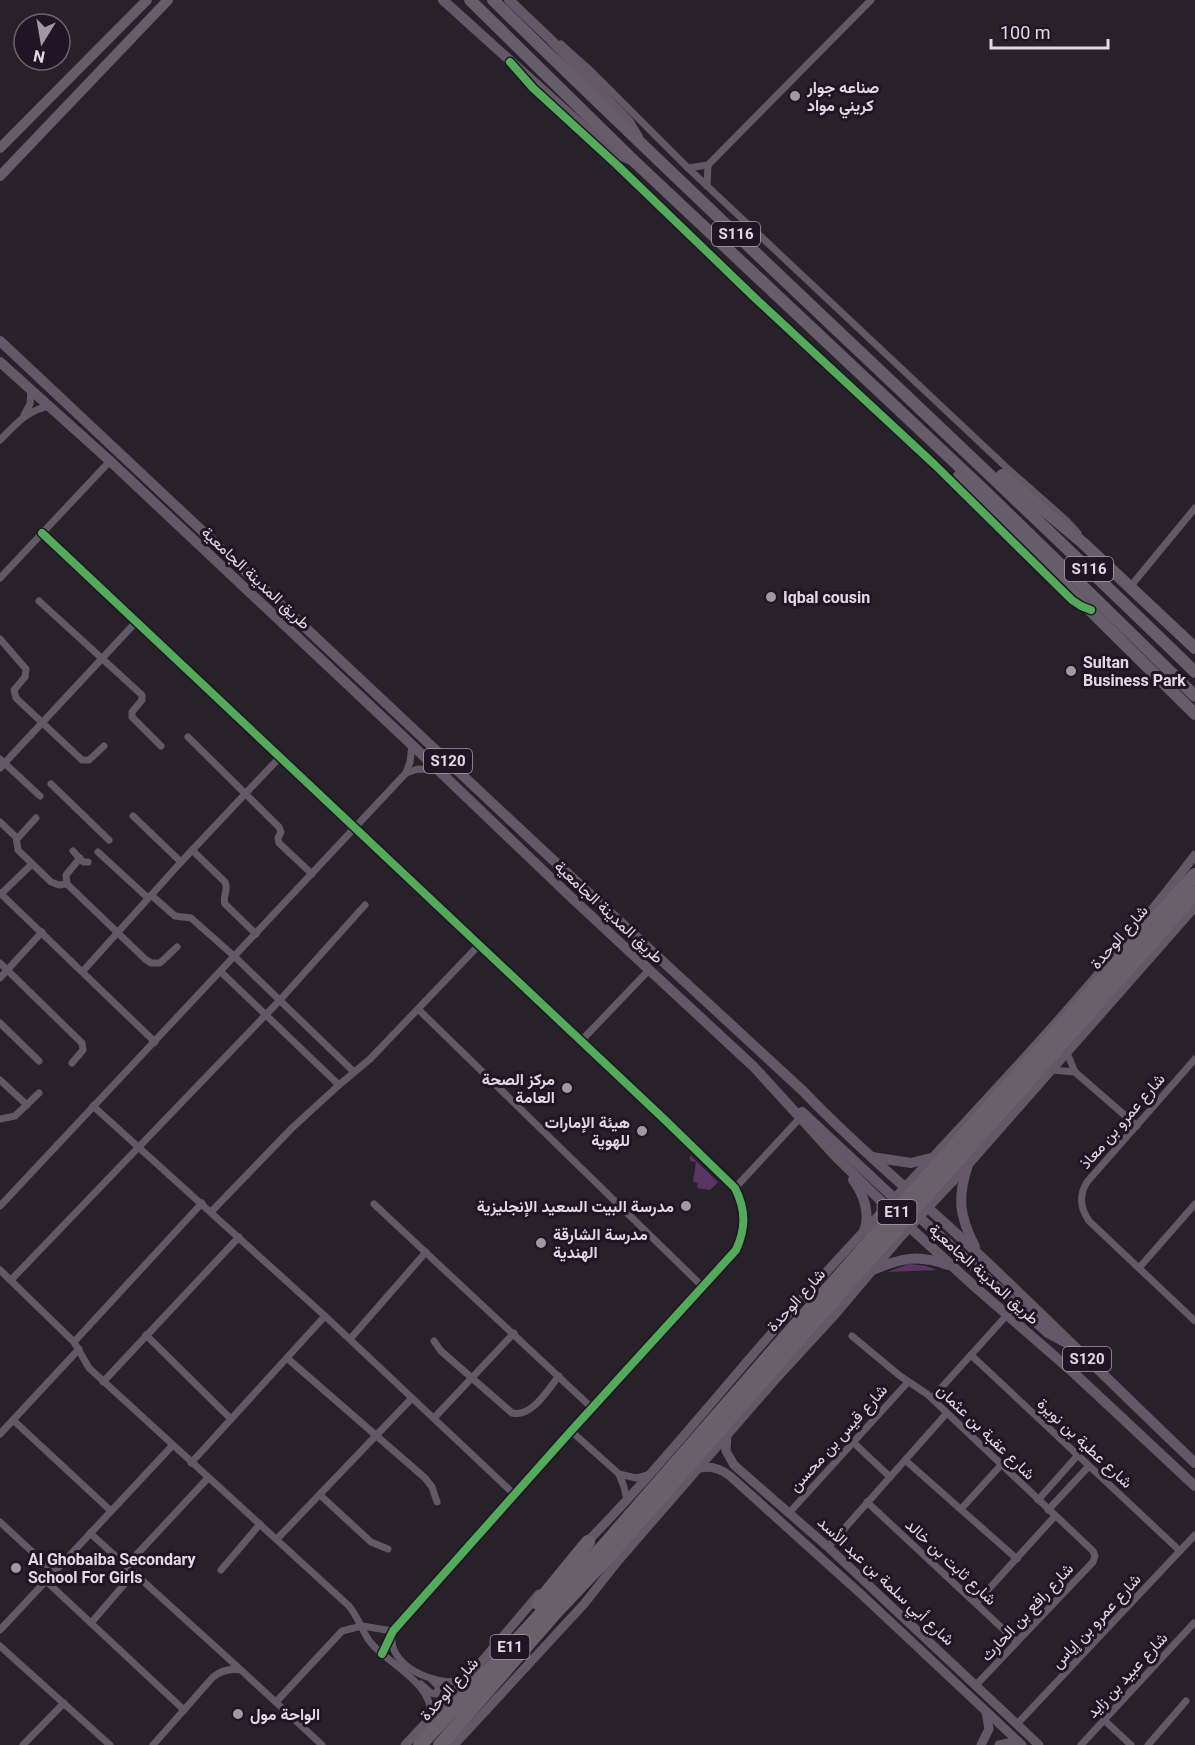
<svg xmlns="http://www.w3.org/2000/svg" width="1195" height="1745" font-family="Roboto,Vazirmatn,sans-serif">
	<rect width="100%" height="100%" fill="#28212a"/>
	<g fill="#583563">
		<polygon points="690,1155 718,1182 710,1190 697,1188 698,1183 693,1182 696,1162 690,1161"/>
		<polygon points="909,1264 926,1266 937,1270 887,1272"/>
	</g>
	<g fill="none" stroke-linecap="round" stroke-linejoin="round">
		<g stroke="#635866" stroke-width="7">
			<polyline points="561,44 589,69 688,168 1006,467 1067,521 1078,533"/>
			<polyline points="527,82 617,165 793,333 878,411 999,527"/>
			<polyline points="688,168 708,165 871,0"/>
			<polyline points="707,186 708,165"/>
			<polyline points="24,415 30,404 31,389"/>
			<path d="M0 440C16 424 27 410 50 406"/>
			<path d="M42 533 664 1119 735 1188C746 1210 746 1228 736 1250L571 1431 393 1631 382 1654"/>
			<polyline points="0,578 110,461"/>
			<polyline points="1130,587 1195,508"/>
			<polyline points="39,601 142,695 142,700 132,712 132,717 161,746"/>
			<polyline points="0,639 26,669 25,677 14,690 16,698 82,760 89,760 104,746"/>
			<polyline points="188,737 279,827 281,832 278,838 279,843 312,874"/>
			<polyline points="0,759 40,796"/>
			<polyline points="0,768 136,622"/>
			<polyline points="406,773 418,769 438,770"/>
			<polyline points="51,784 109,840"/>
			<polyline points="133,816 181,862"/>
			<polyline points="0,822 16,837 18,850 51,882 59,885 67,884"/>
			<polyline points="17,839 36,818"/>
			<path d="M192 850 225 882C229 891 222 896 225 904L256 934"/>
			<polyline points="73,851 83,862 88,862"/>
			<polyline points="98,852 148,898"/>
			<polyline points="80,858 66,875 67,884 145,959 151,963 160,963 177,947"/>
			<polyline points="0,893 155,1042"/>
			<polyline points="1,894 32,864"/>
			<polyline points="151,895 175,916 191,918 235,957 354,1072"/>
			<polyline points="0,963 82,1043 83,1050 72,1063"/>
			<polyline points="83,971 181,862 280,757"/>
			<polyline points="221,972 339,1085"/>
			<polyline points="0,978 42,932"/>
			<polyline points="418,1009 703,1287"/>
			<polyline points="0,1023 39,1061"/>
			<polyline points="581,1041 649,970"/>
			<polyline points="1067,1053 1075,1072 1137,1126"/>
			<path d="M1195 1059 1087 1182C1079 1195 1080 1208 1089 1221L1195 1321"/>
			<polyline points="1052,1070 1075,1072"/>
			<polyline points="0,1080 27,1105"/>
			<polyline points="93,1106 325,1316 515,1495"/>
			<polyline points="0,1119 15,1116 39,1093"/>
			<polyline points="735,1188 800,1118"/>
			<polyline points="374,1204 592,1408"/>
			<polyline points="0,1206 406,773 410,762 412,745"/>
			<polyline points="211,1212 292,1128 339,1085 370,1059 479,945"/>
			<polyline points="1139,1268 1195,1204"/>
			<path d="M0 1270 74 1342 89 1368 349 1606C359 1618 362 1632 371 1643 388 1664 439 1687 429 1719"/>
			<polyline points="11,1280 280,1000 365,905"/>
			<polyline points="146,1335 231,1419"/>
			<polyline points="852,1336 900,1376 927,1394 1093,1551 1095,1556 1093,1562 976,1685"/>
			<polyline points="350,1339 426,1252"/>
			<path d="M434 1341 441 1351 512 1413C532 1418 548 1389 559 1376"/>
			<polyline points="74,1342 202,1203"/>
			<polyline points="971,1355 1180,1551"/>
			<polyline points="287,1358 425,1478 432,1487 437,1502"/>
			<polyline points="103,1382 239,1237"/>
			<polyline points="932,1398 1007,1315"/>
			<polyline points="434,1418 514,1333"/>
			<polyline points="13,1420 111,1511"/>
			<polyline points="571,1431 619,1474 624,1487 627,1500"/>
			<polyline points="0,1434 79,1349"/>
			<polyline points="854,1443 890,1477"/>
			<polyline points="905,1460 1017,1559"/>
			<polyline points="191,1463 325,1316"/>
			<polyline points="619,1474 636,1478 648,1475"/>
			<polyline points="320,1495 371,1542 388,1549"/>
			<polyline points="1038,1500 1078,1455"/>
			<polyline points="867,1502 1017,1642"/>
			<polyline points="961,1509 1001,1465"/>
			<polyline points="1048,1510 1089,1466"/>
			<polyline points="789,1513 908,1382"/>
			<polyline points="0,1522 54,1572"/>
			<polyline points="90,1533 241,1670"/>
			<polyline points="277,1539 412,1398"/>
			<polyline points="828,1547 946,1414"/>
			<polyline points="126,1566 208,1478"/>
			<polyline points="221,1570 260,1524"/>
			<polyline points="46,1581 184,1710"/>
			<polyline points="976,1603 1055,1516"/>
			<polyline points="91,1623 134,1573"/>
			<polyline points="0,1630 172,1446"/>
			<polyline points="0,1646 110,1745"/>
			<polyline points="421,1684 431,1693 436,1694 439,1687 432,1680"/>
			<path d="M276 1702 342 1631 362 1626 393 1631C392 1638 391 1643 394 1650 405 1674 442 1686 466 1680"/>
			<polyline points="1104,1720 1131,1745"/>
			<polyline points="1017,1724 1195,1535"/>
			<polyline points="23,1745 64,1703"/>
			<path d="M153 1745 213 1677C222 1670 230 1668 241 1670L322 1745"/>
			<polyline points="1081,1745 1194,1623 1195,1624"/>
			<polyline points="1148,1745 1186,1701"/>
		</g>
		<g stroke="#635866" stroke-width="9">
			<polyline points="727,1434 726,1451 734,1465 828,1547 1039,1745"/>
			<path d="M696 1469C709 1465 720 1468 730 1476L862 1595 1022 1745"/>
			<path d="M585 1544C667 1461 739 1367 818 1281 946 1141 1080 1006 1195 855"/>
			<polyline points="405,1745 466,1680 539,1594"/>
			<polyline points="454,1745 584,1604 618,1561 775,1380 833,1317 899,1239 968,1165 1195,907"/>
			<polyline points="981,1745 989,1729 986,1712"/>
			<polyline points="999,1745 1018,1741"/>
		</g>
		<g stroke="#665c6a" stroke-width="10">
			<polyline points="0,148 147,0"/>
			<polyline points="0,176 168,0"/>
		</g>
		<g stroke="#645868" stroke-width="10">
			<polyline points="443,0 606,147 616,154 634,161"/>
			<polyline points="509,0 551,40 629,122 638,137"/>
			<path d="M0 341 539 847 804 1092C857 1148 918 1197 975 1251 1049 1320 1121 1393 1195 1463"/>
			<polyline points="0,362 110,461 412,745 574,900 754,1067 837,1158 880,1200 974,1286 1075,1374 1195,1486"/>
			<polyline points="802,1112 894,1198 911,1201"/>
			<polyline points="872,1157 911,1163 931,1158"/>
			<path d="M968 1165C957 1198 959 1215 975 1247"/>
			<path d="M853 1180C863 1193 871 1214 864 1231"/>
			<polyline points="929,1196 953,1181"/>
			<polyline points="905,1208 919,1217 1048,1333 1065,1342"/>
			<path d="M873 1270C901 1258 918 1254 948 1265"/>
		</g>
		<g stroke="#665c6a" stroke-width="12">
			<polyline points="470,0 634,161 982,488 1195,696"/>
			<path d="M493 0C724 227 963 446 1195 672"/>
			<polyline points="1002,475 1083,543 1195,648"/>
			<polyline points="959,476 1009,530 1195,714"/>
		</g>
		<g stroke="#69606b" stroke-width="14">
			<polyline points="538,1603 588,1542"/>
			<polyline points="420,1745 601,1549"/>
			<polyline points="440,1745 556,1612 609,1556"/>
		</g>
		<g stroke="#69606b" stroke-width="14">
			<polyline points="601,1549 795,1326 1195,875"/>
			<polyline points="609,1556 804,1333 1195,893"/>
		</g>
		<g stroke="#211425" stroke-width="11">
			<g id="cycleway">
				<polyline points="510,62 533,88 617,165 755,298 935,465 1072,600 1081,606 1091,610"/>
				<path d="M42 533 664 1119 735 1188C746 1210 746 1228 736 1250L571 1431 393 1631 382 1654"/>
			</g>
		</g>
		<use href="#cycleway" stroke="#51ab58" stroke-width="8"/>
	</g>
	<g fill="#a098a3" stroke="#211425" stroke-width="2">
		<circle cx="795" cy="96" r="6"/>
		<circle cx="771" cy="597" r="6"/>
		<circle cx="1071" cy="671" r="6"/>
		<circle cx="567" cy="1088" r="6"/>
		<circle cx="642" cy="1131" r="6"/>
		<circle cx="686" cy="1206" r="6"/>
		<circle cx="541" cy="1243" r="6"/>
		<circle cx="16" cy="1568" r="6"/>
		<circle cx="238" cy="1714" r="6"/>
	</g>
	<g text-anchor="middle" dominant-baseline="central" stroke-width="6" stroke-linejoin="round" paint-order="stroke">
		<g fill="#211425" stroke="#a79dab" stroke-width="1.5">
			<rect x="712" y="222" width="48" height="24" rx="4.5"/>
			<rect x="1065" y="557" width="48" height="24" rx="4.5"/>
			<rect x="424" y="749" width="48" height="24" rx="4.5"/>
			<rect x="877.5" y="1200" width="39" height="24" rx="4.5"/>
			<rect x="1063" y="1347" width="48" height="24" rx="4.5"/>
			<rect x="490.5" y="1635" width="39" height="24" rx="4.5"/>
		</g>
		<g font-size="15" font-weight="bold" fill="#e1d8e4">
			<text x="736" y="234">S116</text>
			<text x="1089" y="569">S116</text>
			<text x="448" y="761">S120</text>
			<text x="897" y="1212">E11</text>
			<text x="1087" y="1359">S120</text>
			<text x="510" y="1647">E11</text>
		</g>
		<g font-size="16" font-weight="bold" fill="#e1d8e4" stroke="#211425" text-anchor="start">
			<text x="807" y="87">صناعه جوار<tspan x="807" dy="18">كريني مواد</tspan></text>
			<text x="783" y="597">Iqbal cousin</text>
			<text x="1083" y="662">Sultan<tspan x="1083" dy="18">Business Park</tspan></text>
			<text x="555" y="1079" text-anchor="end">مركز الصحة<tspan x="555" dy="18">العامة</tspan></text>
			<text x="630" y="1122" text-anchor="end">هيئة الإمارات<tspan x="630" dy="18">للهوية</tspan></text>
			<text x="674" y="1206" text-anchor="end">مدرسة البيت السعيد الإنجليزية</text>
			<text x="553" y="1234">مدرسة الشارقة<tspan x="553" dy="18">الهندية</tspan></text>
			<text x="28" y="1559">Al Ghobaiba Secondary<tspan x="28" dy="18">School For Girls</tspan></text>
			<text x="250" y="1714">الواحة مول</text>
		</g>
		<g font-size="16" fill="#e1d8e4" stroke="#211425">
			<text transform="translate(256 578) rotate(43)">طريق المدينة الجامعية</text>
			<text transform="translate(609 912) rotate(43)">طريق المدينة الجامعية</text>
			<text transform="translate(1119 937) rotate(-49)">شارع الوحدة</text>
			<text transform="translate(1122 1121) rotate(-49)">شارع عمرو بن معاذ</text>
			<text transform="translate(984 1274) rotate(42)">طريق المدينة الجامعية</text>
			<text transform="translate(796 1300) rotate(-48)">شارع الوحدة</text>
			<text transform="translate(986 1432) rotate(44)">شارع عقبة بن عثمان</text>
			<text transform="translate(838 1438) rotate(-48)">شارع قيس بن محسن</text>
			<text transform="translate(1085 1443) rotate(43)">شارع عطية بن نويرة</text>
			<text transform="translate(951 1562) rotate(43)">شارع ثابت بن خالد</text>
			<text transform="translate(886 1581) rotate(43)">شارع أبي سلمة بن عبد الأسد</text>
			<text transform="translate(1027 1612) rotate(-47)">شارع رافع بن الحارث</text>
			<text transform="translate(1096 1621) rotate(-47)">شارع عمرو بن إياس</text>
			<text transform="translate(1127 1675) rotate(-47)">شارع عبيد بن زايد</text>
			<text transform="translate(449 1689) rotate(-48)">شارع الوحدة</text>
		</g>
	</g>
	<g transform="translate(42 42) rotate(191)"><circle r="28" fill="#211425" stroke="#6e6271" stroke-width="1.5"/>
	<path d="M0-4.5L10 22L0 15L-10 22Z" fill="#a098a3"/>
	<text y="-9" font-size="16" font-weight="bold" text-anchor="middle" fill="#e1d8e4">N</text>
	</g>
	<path d="M991 39v9h117v-9" fill="none" stroke="#e1d8e4" stroke-width="3"/>
	<text x="1000" y="39" font-size="18" fill="#e1d8e4" stroke="#211425" stroke-width="4.5" paint-order="stroke">100 m</text>
</svg>
